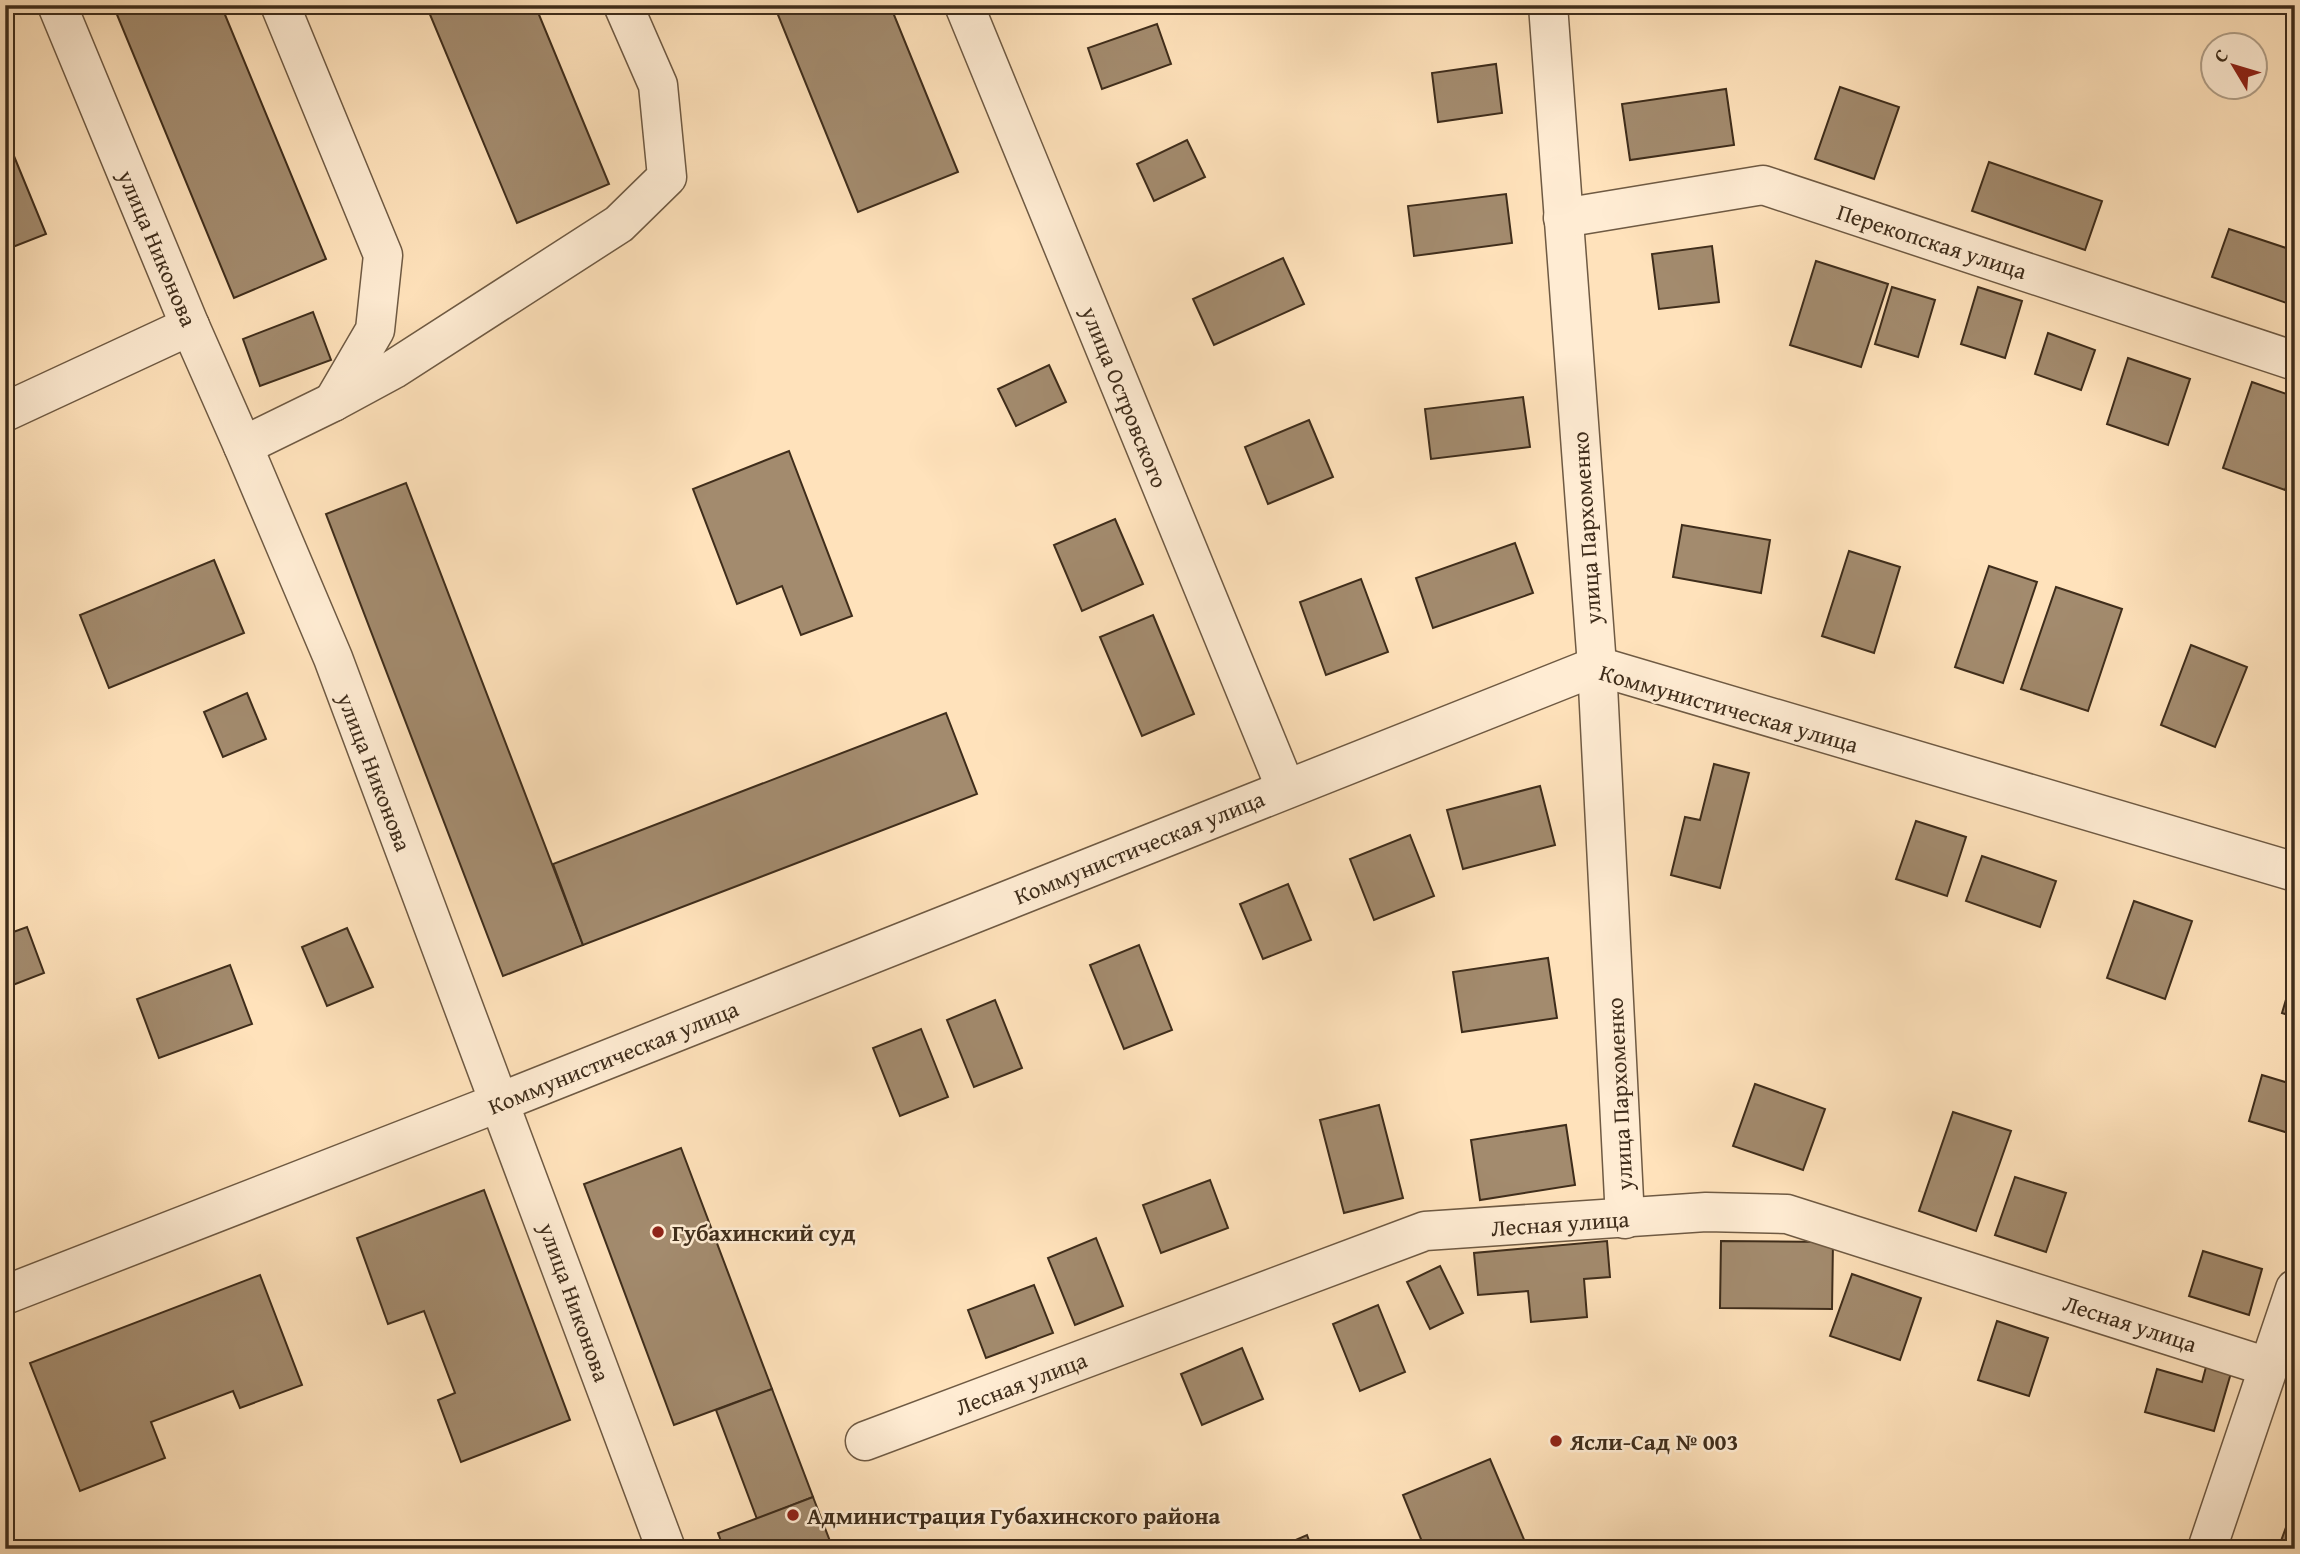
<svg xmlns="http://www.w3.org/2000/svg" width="2300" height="1554" font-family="'Gentium Book Plus',serif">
	<rect width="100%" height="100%" fill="#ffe2bb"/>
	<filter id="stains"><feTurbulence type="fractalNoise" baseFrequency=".00286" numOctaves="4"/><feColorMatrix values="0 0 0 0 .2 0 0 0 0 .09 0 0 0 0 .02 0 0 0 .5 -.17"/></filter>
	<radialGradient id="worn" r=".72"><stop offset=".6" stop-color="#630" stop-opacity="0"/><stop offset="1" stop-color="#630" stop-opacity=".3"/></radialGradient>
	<g fill="#a38b6e" stroke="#3f2d1b" stroke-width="2">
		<polygon points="113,5 221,5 326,259 234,298"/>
		<polygon points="426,5 535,5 609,184 517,223"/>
		<polygon points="774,5 890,5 958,172 858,212"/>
		<polygon points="1587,5 1631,5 1632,10 1587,11"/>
		<polygon points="1157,24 1171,64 1102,89 1088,48"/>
		<polygon points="1496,64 1502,113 1438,122 1432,73"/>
		<polygon points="1840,87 1899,107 1874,179 1815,159"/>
		<polygon points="1726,89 1734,145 1630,160 1622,104"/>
		<polygon points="1187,140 1205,177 1154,201 1137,164"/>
		<polygon points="9,144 46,234 5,250 5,146"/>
		<polygon points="1989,162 2102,201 2085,250 1972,211"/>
		<polygon points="1506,194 1512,243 1414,256 1408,206"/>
		<polygon points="2229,229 2295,251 2295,306 2212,277"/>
		<polygon points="1712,246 1719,302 1659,309 1652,254"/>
		<polygon points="1283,258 1304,304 1214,345 1193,299"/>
		<polygon points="1816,261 1888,284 1861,367 1790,345"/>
		<polygon points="1892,287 1935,300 1918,357 1875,344"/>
		<polygon points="1978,287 2022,301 2005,358 1961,344"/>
		<polygon points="313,312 331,360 260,386 243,339"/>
		<polygon points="2048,333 2095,350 2081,390 2035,374"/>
		<polygon points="2128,358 2190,379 2168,445 2107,424"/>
		<polygon points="1049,365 1066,402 1016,426 998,389"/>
		<polygon points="2252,382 2295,397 2295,462 2285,490 2223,468"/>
		<polygon points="1523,397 1530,447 1431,459 1425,409"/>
		<polygon points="1309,420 1333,477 1268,504 1245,447"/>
		<polygon points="789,451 852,616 801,635 782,586 737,604 693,489"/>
		<polygon points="406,483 583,945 503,976 326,514"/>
		<polygon points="1115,519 1143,584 1082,611 1054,545"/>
		<polygon points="1682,525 1770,540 1761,593 1673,577"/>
		<polygon points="1515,543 1533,593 1433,628 1416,578"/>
		<polygon points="1849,551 1900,567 1874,653 1822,636"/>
		<polygon points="214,560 244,633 109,688 80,615"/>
		<polygon points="1989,566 2037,582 2003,683 1955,667"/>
		<polygon points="1361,579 1388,652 1326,675 1300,602"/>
		<polygon points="2056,587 2122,609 2088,711 2021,689"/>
		<polygon points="1153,615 1194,714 1142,736 1100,637"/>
		<polygon points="2191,645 2247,667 2215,747 2161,725"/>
		<polygon points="247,693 266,739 223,757 204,712"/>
		<polygon points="946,713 977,794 583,945 553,864"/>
		<polygon points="1714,764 1749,773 1720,888 1671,875 1685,817 1700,820"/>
		<polygon points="1540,786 1555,845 1463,869 1447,810"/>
		<polygon points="1916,821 1966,837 1947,896 1896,879"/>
		<polygon points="1410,835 1434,896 1374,920 1350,859"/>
		<polygon points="1982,856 2056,881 2040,927 1966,901"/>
		<polygon points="1288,884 1311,940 1263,959 1240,904"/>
		<polygon points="2134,901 2192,921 2165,999 2107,978"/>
		<polygon points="27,927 44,973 5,988 5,935"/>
		<polygon points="347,928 373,987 327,1006 302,947"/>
		<polygon points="1139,945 1172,1030 1124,1049 1090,965"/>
		<polygon points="1548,958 1557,1018 1462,1032 1453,972"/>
		<polygon points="230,965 252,1024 159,1058 137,999"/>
		<polygon points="2295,969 2295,1017 2282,1013"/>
		<polygon points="995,1000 1022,1068 974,1087 947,1020"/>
		<polygon points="921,1029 948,1097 900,1116 873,1048"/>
		<polygon points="2262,1075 2295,1085 2295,1135 2249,1121"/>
		<polygon points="1755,1084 1825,1109 1803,1170 1733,1146"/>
		<polygon points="1379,1105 1403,1198 1344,1213 1320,1120"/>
		<polygon points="1953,1112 2011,1131 1976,1231 1919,1211"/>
		<polygon points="1566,1125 1575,1185 1480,1200 1471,1140"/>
		<polygon points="681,1148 772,1389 674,1425 584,1184"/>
		<polygon points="2015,1177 2066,1193 2046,1252 1995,1235"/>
		<polygon points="1210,1180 1228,1228 1161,1253 1143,1205"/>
		<polygon points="484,1190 570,1420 461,1462 438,1400 455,1393 424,1311 388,1324 357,1238"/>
		<polygon points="1096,1238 1123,1306 1075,1325 1048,1258"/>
		<polygon points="1607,1241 1610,1277 1584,1279 1587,1317 1531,1322 1528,1291 1478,1295 1474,1253"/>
		<polygon points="1721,1241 1833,1242 1832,1309 1720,1308"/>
		<polygon points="2203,1251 2262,1269 2249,1315 2189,1296"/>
		<polygon points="1440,1266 1463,1313 1430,1329 1407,1282"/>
		<polygon points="1852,1274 1921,1298 1900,1360 1830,1336"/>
		<polygon points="260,1275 302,1385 240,1408 233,1391 151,1422 165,1458 80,1491 30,1363"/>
		<polygon points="1034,1285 1053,1333 986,1358 968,1310"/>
		<polygon points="1378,1305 1405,1372 1360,1391 1333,1324"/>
		<polygon points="1997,1321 2048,1338 2029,1396 1978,1380"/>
		<polygon points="1242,1348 1263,1399 1202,1425 1181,1374"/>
		<polygon points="2206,1367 2231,1373 2214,1431 2145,1412 2157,1369 2202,1382"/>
		<polygon points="772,1389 813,1497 757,1519 716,1410"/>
		<polygon points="1490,1459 1528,1549 1425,1549 1403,1495"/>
		<polygon points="813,1497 833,1549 724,1549 718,1533"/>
		<polygon points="2295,1503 2295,1549 2278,1549"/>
		<polygon points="1307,1535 1312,1549 1275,1549"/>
	</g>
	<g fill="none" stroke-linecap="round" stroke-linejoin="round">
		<g stroke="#6f5a43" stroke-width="41">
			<g id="minor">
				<polyline points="57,5 190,326 243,446 333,658 666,1549"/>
				<polyline points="280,5 383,255 375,330 333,402"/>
				<polyline points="964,5 1286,789"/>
				<polyline points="1548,5 1597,666 1625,1219"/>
				<polyline points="1563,218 1763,185 2295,361"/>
				<polyline points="5,412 190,326"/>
				<polyline points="243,446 333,402 394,369 619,224 667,177 658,85 623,5"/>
				<polyline points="5,1295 500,1102 1597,666 2295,872"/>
				<polyline points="865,1441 1425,1231 1706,1212 1787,1214 2268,1367"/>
				<polyline points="2207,1549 2295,1289"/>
			</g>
		</g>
		<use href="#minor" stroke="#ffecd3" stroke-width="38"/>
	</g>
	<g fill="#8f2418" stroke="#ffecd3" stroke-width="2.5">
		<circle cx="658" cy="1232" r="7"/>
		<circle cx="1556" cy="1441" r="7"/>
		<circle cx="793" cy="1515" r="7"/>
	</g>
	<g text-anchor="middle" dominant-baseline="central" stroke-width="5" stroke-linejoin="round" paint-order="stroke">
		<g font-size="23" fill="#3f2d1b" stroke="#ffecd3">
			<text transform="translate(1932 241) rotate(18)">Перекопская улица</text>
			<text transform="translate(158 248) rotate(67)">улица Никонова</text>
			<text transform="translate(1125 397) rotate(68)">улица Островского</text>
			<text transform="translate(1586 528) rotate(-94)">улица Пархоменко</text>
			<text transform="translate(1729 708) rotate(16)">Коммунистическая улица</text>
			<text transform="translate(375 772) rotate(69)">улица Никонова</text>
			<text transform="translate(1139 847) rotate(-22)">Коммунистическая улица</text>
			<text transform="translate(613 1057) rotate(-22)">Коммунистическая улица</text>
			<text transform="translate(1619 1094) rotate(-93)">улица Пархоменко</text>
			<text transform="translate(1560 1223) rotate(-4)">Лесная улица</text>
			<text transform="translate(575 1302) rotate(70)">улица Никонова</text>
			<text transform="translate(2130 1323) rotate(18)">Лесная улица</text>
			<text transform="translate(1021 1383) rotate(-21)">Лесная улица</text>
		</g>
		<g font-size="23" font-weight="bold" fill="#3f2d1b" stroke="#ffecd3" text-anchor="start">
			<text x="672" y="1232">Губахинский суд</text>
			<text x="1570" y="1441">Ясли-Сад № 003</text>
			<text x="807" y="1515">Администрация Губахинского района</text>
		</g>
	</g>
	<rect width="2300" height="1554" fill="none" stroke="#ffe2bb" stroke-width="28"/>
	<rect x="7" y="7" width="2286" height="1540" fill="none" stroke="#3f2d1b" stroke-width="3.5"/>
	<rect x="14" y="14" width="2272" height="1526" fill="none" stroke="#3f2d1b" stroke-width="2"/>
	<g transform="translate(2234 66) rotate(308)"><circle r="33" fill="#ffecd3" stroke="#b2a089" stroke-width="2"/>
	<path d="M0-5L12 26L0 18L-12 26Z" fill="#8f2418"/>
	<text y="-10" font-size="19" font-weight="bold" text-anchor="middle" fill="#3f2d1b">С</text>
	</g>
	<rect width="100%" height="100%" filter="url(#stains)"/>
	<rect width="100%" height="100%" fill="url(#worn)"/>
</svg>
